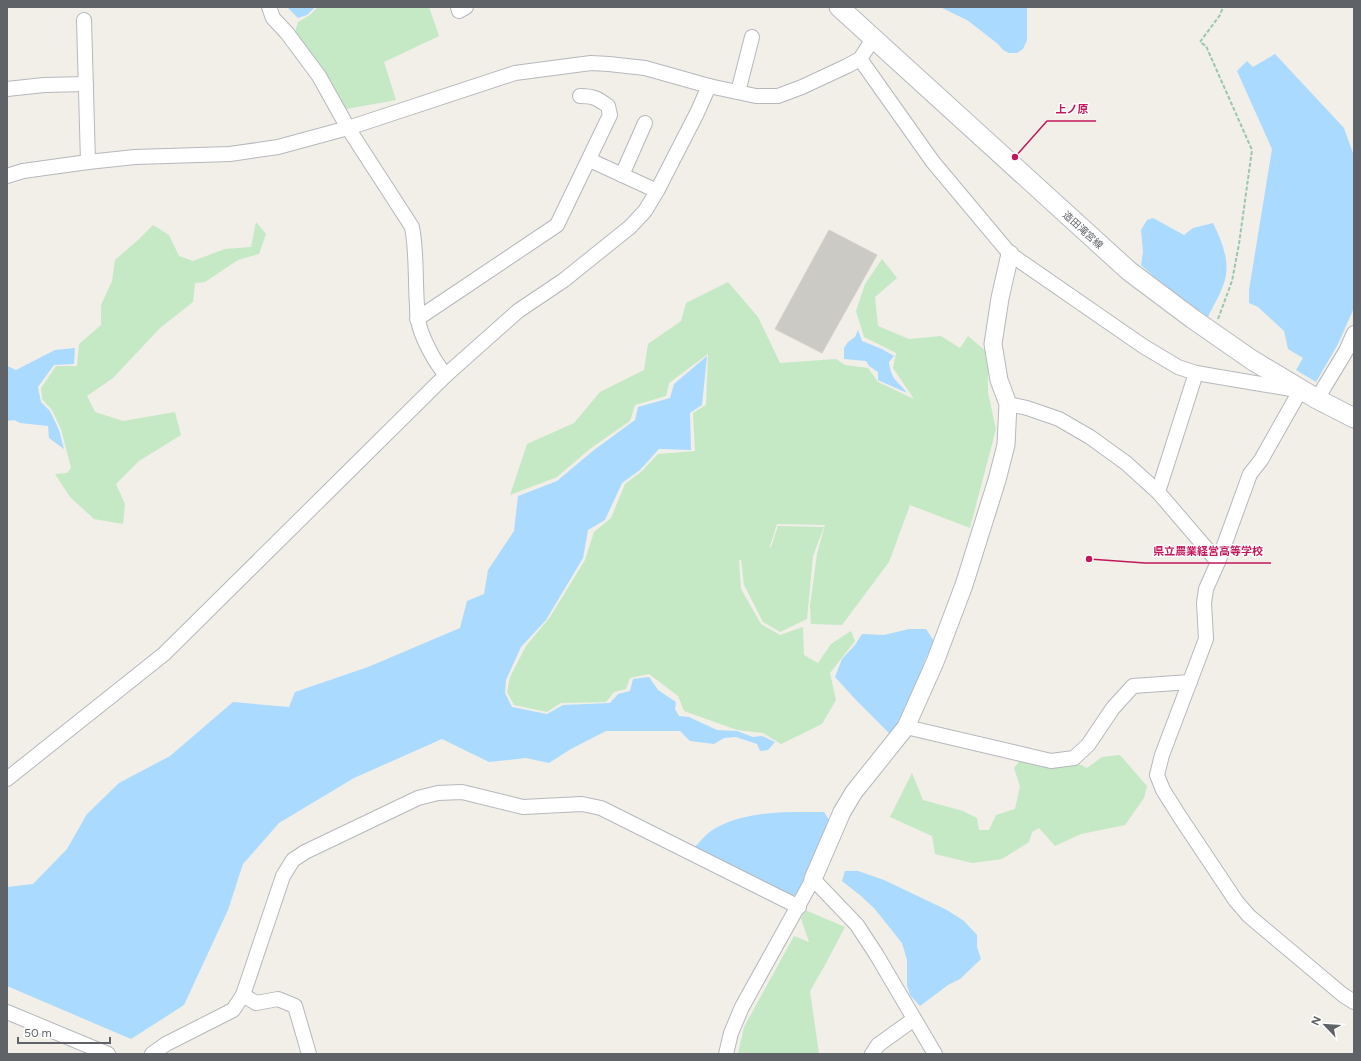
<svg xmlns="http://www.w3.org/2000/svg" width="1361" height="1061" font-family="Figtree,'Noto Sans JP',sans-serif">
	<rect width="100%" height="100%" fill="#f1efe8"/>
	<g fill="#c5e8c5">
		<polygon points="318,7 429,7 439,36 384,62 396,100 346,109 295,32 298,22 310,15"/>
		<polygon points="256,222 266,234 259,254 238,260 205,282 195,283 193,302 160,328 113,378 87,396 95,412 123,421 175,412 181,435 139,461 116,484 125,504 123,524 94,519 70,497 55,474 67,473 71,468 61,429 52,410 42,399 41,388 56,366 77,366 79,344 101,325 101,305 112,281 115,260 138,240 153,225 169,235 179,256 193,261 225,249 251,247"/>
		<polygon points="882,259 897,278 875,297 878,326 909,339 941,336 960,348 968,336 988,353 988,393 996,429 970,528 910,505 889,562 842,625 811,624 810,606 817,554 825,525 777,524 770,546 768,546 771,547 778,526 824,527 813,556 807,619 780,632 763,622 744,585 741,559 739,561 741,589 761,624 780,635 803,627 804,655 818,663 831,644 851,631 855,641 830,673 836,700 822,724 781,744 763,733 737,730 684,711 678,696 649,674 630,678 626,689 614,692 606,702 561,703 547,712 514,705 507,692 510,677 526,646 550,617 585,560 594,532 611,518 625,484 642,471 658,454 695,451 693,413 706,405 708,354 669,383 666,396 635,405 630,421 591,448 557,477 510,495 527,444 574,423 600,392 644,370 648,344 681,321 686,303 728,282 758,317 780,363 836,359 845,365 868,368 878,382 914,399 893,368 896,353 864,337 856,311 865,284"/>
		<polygon points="1120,755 1147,786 1144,798 1125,825 1081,834 1055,846 1039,828 1032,832 1029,842 1002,859 972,863 935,854 932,836 890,817 912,773 923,800 963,811 977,818 979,830 989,830 996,815 1015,809 1020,786 1014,768 1021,759 1049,768 1077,763 1087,768 1102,757"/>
		<polygon points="805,910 845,927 825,965 810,991 819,1054 738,1054 744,1027 794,936 809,942 801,919"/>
	</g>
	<g fill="#aadaff">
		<polygon points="287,7 315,7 307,15 298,18"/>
		<polygon points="940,7 1027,7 1027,40 1023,49 1017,53 1009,53 1003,50 998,44 967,20"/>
		<polygon points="1275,54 1344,128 1354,156 1354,308 1338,344 1316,382 1296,370 1303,358 1288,349 1284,331 1258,307 1249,303 1249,290 1272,149 1237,71 1247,61 1253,67"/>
		<path d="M1153 218 1184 235 1193 228 1213 223C1222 242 1231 262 1224 283 1220 295 1213 306 1208 317L1161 283 1141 265 1143 252 1141 230 1147 220Z"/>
		<path d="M858 330 862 341 882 349 894 356 889 362C891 380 897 380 907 393L878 380V372L869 366 866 361 844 359V348L848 342 855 337Z"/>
		<polygon points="75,348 74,364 54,365 38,387 41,402 50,411 59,430 64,449 49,438 48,426 20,423 14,420 7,421 7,366 16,370 55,350"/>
		<polygon points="707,356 702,405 690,413 691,450 659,449 640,470 622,483 605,520 588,530 583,558 546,620 521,647 506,680 505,693 512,707 547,714 563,705 610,703 618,694 630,691 633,679 649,677 658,690 676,702 675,709 679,716 689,717 717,730 737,731 753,737 762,736 775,742 768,750 760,751 757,744 736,737 724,738 714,744 690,741 680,731 606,731 571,749 549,763 526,758 489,762 442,739 354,778 279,823 243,864 228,910 184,1005 131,1039 7,986 7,887 33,884 67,849 87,814 119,783 170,756 233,702 289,707 295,692 368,667 460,628 467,601 484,594 488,570 514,531 518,496 557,481 594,450 635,420 638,407 670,398 674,384"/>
		<polygon points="909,629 926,629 934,641 925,660 916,688 891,735 857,701 835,677 842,659 855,645 862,634 884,635"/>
		<path d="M824 812 829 820 799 894 788 896 694 848C699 843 705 835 711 831 744 810 787 812 824 812Z"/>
		<polygon points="845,871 858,871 884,880 947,910 964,921 977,935 977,947 981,959 960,979 948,985 920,1006 910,995 907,985 907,960 902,943 874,908 861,896 842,881"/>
	</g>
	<polygon fill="#cccac5" stroke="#d6d1c6" points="829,230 877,255 822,353 775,329"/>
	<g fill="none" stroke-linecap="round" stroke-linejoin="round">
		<g stroke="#b5b8bc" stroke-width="16">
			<g id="minor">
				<path d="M269 7 273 18 287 33 319 76 348 128 412 227C417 253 415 279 417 305 417 310 417 315 418 320 421 337 435 363 446 375"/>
				<polyline points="458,7 459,11 466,7"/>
				<polyline points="84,20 88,162"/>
				<polyline points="860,59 933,162 1010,254 1143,346 1178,367 1196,373 1297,390"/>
				<polyline points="7,89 44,85 86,84"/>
				<polyline points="738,92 752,37"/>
				<polyline points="594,162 657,191"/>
				<polyline points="622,175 645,123"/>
				<polyline points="7,176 23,171 88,162 135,157 230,154 278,147 348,128 515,73 591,63 609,64 645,68 709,86 756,96 778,96 802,87 847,66 860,59 873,39"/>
				<path d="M417 319 557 225 610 115 608 106C597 98 593 96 580 96"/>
				<polyline points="1305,391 1296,398 1261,460 1250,474 1218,562 1206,589 1204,603 1206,639 1162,755 1157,775 1163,790 1180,817 1236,901 1249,916 1343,995 1354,1002"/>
				<polyline points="1317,399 1346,351 1354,333"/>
				<polyline points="1008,404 1027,408 1059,419 1090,437 1126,463 1158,492 1218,562"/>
				<polyline points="1158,492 1196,373"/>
				<polyline points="906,727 1051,761 1074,758 1088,745 1113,708 1133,686 1190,682"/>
				<polyline points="7,779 164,654 446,375 518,311 564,280 630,227 645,211 657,191 697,113 709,86"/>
				<polyline points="243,995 256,1003 278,999 295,1006 309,1054"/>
				<polyline points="7,1012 108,1054"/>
				<polyline points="152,1054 166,1044 233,1010 243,995 283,876 293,860 305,852 418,798 438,793 462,792 523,807 582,804 601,808 799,907"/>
				<polyline points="726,1054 731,1033 742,1007 813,879 857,925 876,954 935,1054"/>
				<polyline points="872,1054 878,1045 914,1019"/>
			</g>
		</g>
		<g stroke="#b5b8bc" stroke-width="19">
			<polyline id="tertiary" points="813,879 842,812 854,792 906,727 935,662 964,585 997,480 1006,445 1008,404 999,380 993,344 1000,298 1010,254"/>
		</g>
		<g stroke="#b6babf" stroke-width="21">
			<polyline id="secondary" points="839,7 1129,271 1193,319 1252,360 1317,399 1354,418"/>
		</g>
		<polyline stroke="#9cc7a9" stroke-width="2" stroke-dasharray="4 2" stroke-linecap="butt" points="1218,319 1232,281 1239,244 1252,150 1206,46 1200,42 1220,15 1223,7"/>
		<use href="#minor" stroke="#fff" stroke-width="14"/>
		<use href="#tertiary" stroke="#fff" stroke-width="17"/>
		<use href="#secondary" stroke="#fff" stroke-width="19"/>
	</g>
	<g text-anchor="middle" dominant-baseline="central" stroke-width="3" stroke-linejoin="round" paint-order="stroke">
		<g font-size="10" fill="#5f6368" stroke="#fff">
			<text transform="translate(1083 230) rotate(42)">造田滝宮線</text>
		</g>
	</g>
	<path fill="none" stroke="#c2185b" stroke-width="1.5" d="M1015 157L1047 121H1096M1089 559L1145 563H1271"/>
	<g fill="#c2185b" stroke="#fff" stroke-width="1.5">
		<circle cx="1015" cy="157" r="4"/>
		<circle cx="1089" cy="559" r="4"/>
	</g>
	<g font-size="11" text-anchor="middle" font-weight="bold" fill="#c2185b" stroke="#fff" stroke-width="3" stroke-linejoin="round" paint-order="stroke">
		<text x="1072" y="113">上ノ原</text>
		<text x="1208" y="555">県立農業経営高等学校</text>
	</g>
	<rect width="1361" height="1061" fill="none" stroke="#5f6368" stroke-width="16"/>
	<g transform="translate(1325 1025) rotate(295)" stroke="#ffffff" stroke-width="3" paint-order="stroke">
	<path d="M0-3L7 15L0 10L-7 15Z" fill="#5f6368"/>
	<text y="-6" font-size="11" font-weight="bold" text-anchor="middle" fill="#5f6368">N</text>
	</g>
	<path d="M18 1037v6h92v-6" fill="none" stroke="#5f6368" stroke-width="2"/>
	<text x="24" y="1037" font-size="12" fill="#5f6368" stroke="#ffffff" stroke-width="3" paint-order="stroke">50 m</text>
</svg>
